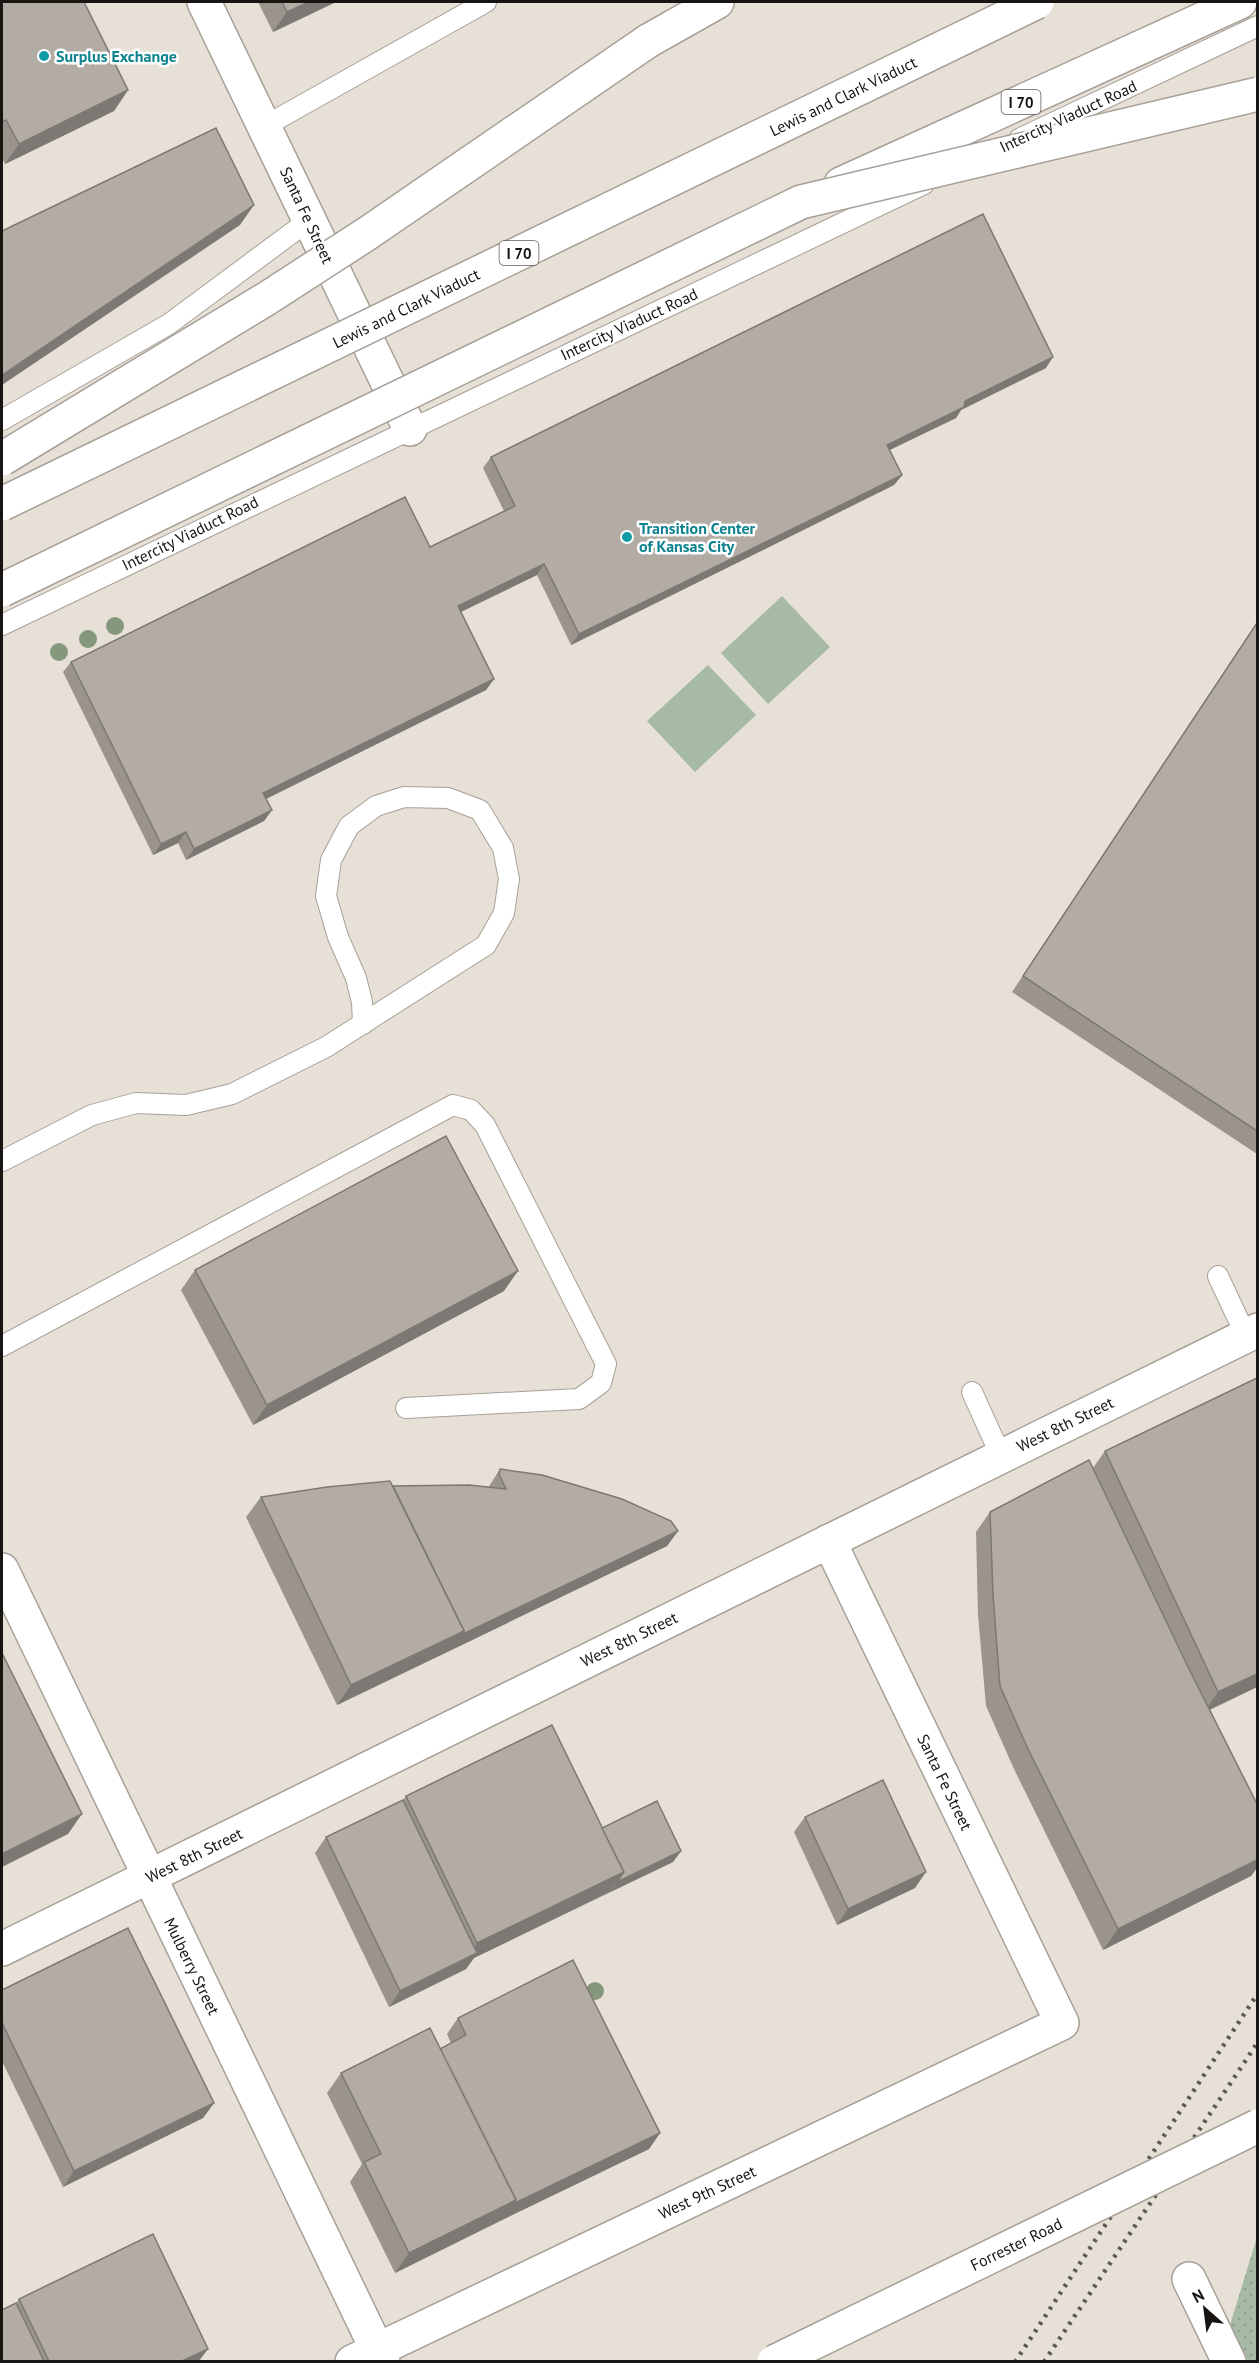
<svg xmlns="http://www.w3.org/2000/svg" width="1259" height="2363" font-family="'PT Sans',sans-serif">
	<defs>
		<pattern id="grass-dots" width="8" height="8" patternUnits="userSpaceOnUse" patternTransform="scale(1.5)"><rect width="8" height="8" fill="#a7baa6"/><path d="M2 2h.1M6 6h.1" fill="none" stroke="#8f9f8e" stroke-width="1.8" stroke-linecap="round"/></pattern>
	</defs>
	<rect width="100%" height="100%" fill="#e7e0d7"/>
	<polygon fill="url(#grass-dots)" points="1257,2237 1257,2361 1248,2361 1230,2325"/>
	<g fill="#a7baa6">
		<polygon points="782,596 830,647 768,704 721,653"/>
		<polygon points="708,665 756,715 695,772 647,721"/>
	</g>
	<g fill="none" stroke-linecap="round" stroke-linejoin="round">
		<g stroke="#a7a098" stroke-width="22">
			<g id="service">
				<polyline points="265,126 486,2"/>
				<polyline points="1019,139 1258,26"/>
				<polyline points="2,420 169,324 308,221"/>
				<polyline points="2,625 924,184"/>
				<polyline points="2,1161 92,1115 136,1103 186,1105 232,1094 326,1047 486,945 504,913 509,879 503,848 480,810 448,798 404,797 376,806 349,826 331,860 326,896 338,937 356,978 362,1002 363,1024"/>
				<polyline points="1218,1276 1246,1336"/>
				<polyline points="2,1346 453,1105 471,1110 485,1125 606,1364 601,1383 579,1399 406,1408"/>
				<polyline points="972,1392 1001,1456"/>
			</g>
		</g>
		<g stroke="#a7a098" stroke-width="36">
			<g id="minor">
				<polyline points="204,2 410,429"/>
				<polyline points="2,1570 383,2362"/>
				<polyline points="2,1949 1258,1330"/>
				<polyline points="1189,2279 1229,2362"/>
				<polyline points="352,2362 1062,2023 829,1541"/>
			</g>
		</g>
		<g stroke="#a7a098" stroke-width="36">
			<g id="motorway">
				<polyline points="648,41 717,2"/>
				<polyline points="841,184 1240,2"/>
			</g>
		</g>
		<use href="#service" stroke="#fff" stroke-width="20"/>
		<use href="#minor" stroke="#fff" stroke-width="33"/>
		<use href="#motorway" stroke="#fff" stroke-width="33"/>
		<g stroke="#5c5854" stroke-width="4.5" stroke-dasharray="3 6" stroke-linecap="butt">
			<polyline points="1015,2362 1258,1993"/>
			<polyline points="1044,2362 1258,2042"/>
		</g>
		<g stroke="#a7a098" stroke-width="36" stroke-linecap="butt">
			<polyline id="tertiary-bridge" points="774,2362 1258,2126"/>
		</g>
		<g stroke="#a7a098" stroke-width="36" stroke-linecap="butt">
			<g id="motorway-bridge">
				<polyline points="2,459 266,299 368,233 648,41"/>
				<polyline points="2,504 1037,2"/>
				<polyline points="2,590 801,202 1258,94"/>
			</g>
		</g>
		<use href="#tertiary-bridge" stroke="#fff" stroke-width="33"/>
		<use href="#motorway-bridge" stroke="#fff" stroke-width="33"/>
	</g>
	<g fill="#85987e">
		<circle cx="115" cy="626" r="9"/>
		<circle cx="88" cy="639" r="9"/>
		<circle cx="59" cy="652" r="9"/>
		<circle cx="595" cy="1991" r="9"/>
	</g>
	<g fill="#9a948d">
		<polygon points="2,2 128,90 114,111 5,164 2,158"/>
		<polygon points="258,2 336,2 273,32"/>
		<polygon points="1046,368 961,410 956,418 890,450 902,475 894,485 571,645 537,575 461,612 494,679 486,690 266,798 272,810 264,821 186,860 178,843 153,855 63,672 71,662 430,547 504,511 483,468 491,457"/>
		<polygon points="1257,622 1257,1154 1012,992"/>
		<polygon points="195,1270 504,1291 253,1425 181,1290"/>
		<polygon points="1105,1451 1257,1687 1210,1710 1257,1804 1257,1868 1251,1876 1103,1950 1014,1769 986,1706 978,1615 976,1532 990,1512 1093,1468"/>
		<polygon points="500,1469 678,1531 667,1546 337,1705 246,1517 261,1497 393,1486 488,1488"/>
		<polygon points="406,1796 602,1828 681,1851 673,1862 474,1958 466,1969 389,2007 315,1853 326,1837 403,1800"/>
		<polygon points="805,1817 915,1888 837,1925 794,1832"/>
		<polygon points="2,1990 214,2103 203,2118 63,2187 2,2061"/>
		<polygon points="458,2018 660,2133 649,2149 502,2220 395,2273 350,2182 362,2164 327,2093 341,2073 440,2049 451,2043 447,2034"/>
		<polygon points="19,2299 199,2361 2,2361 16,2303"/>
	</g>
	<g fill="#7d7873">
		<polygon points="309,2 336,2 273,32 287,12"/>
		<polygon points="128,90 114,111 5,164 19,144"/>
		<polygon points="254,205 240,225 2,385 2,375"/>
		<polygon points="1053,357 1046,368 961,410 956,418 879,455 887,445 965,401"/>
		<polygon points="902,475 894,485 571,645 579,634"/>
		<polygon points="544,564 537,575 450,617 458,606"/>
		<polygon points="494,679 486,690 256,804 263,793"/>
		<polygon points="272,810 264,821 186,860 194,849"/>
		<polygon points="186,832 178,843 153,855 161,844"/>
		<polygon points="518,1271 504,1291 253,1425 267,1405"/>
		<polygon points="678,1531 667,1546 337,1705 351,1685"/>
		<polygon points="1257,1674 1257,1687 1204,1712 1218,1692"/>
		<polygon points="82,1814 68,1834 2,1867 2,1854"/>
		<polygon points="681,1851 673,1862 610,1892 617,1882"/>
		<polygon points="1257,1860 1257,1868 1251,1876 1103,1950 1118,1929"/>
		<polygon points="624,1872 609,1892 474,1958 466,1969 389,2007 400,1991 466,1959 477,1943"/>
		<polygon points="926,1872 915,1888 837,1925 848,1909"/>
		<polygon points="214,2103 203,2118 63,2187 74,2171"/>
		<polygon points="660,2133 649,2149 502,2220 395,2273 409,2253 516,2200"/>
		<polygon points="208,2349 199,2361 182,2361"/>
	</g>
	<g fill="#b3aca4" stroke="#7d7873" stroke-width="1.5">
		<polygon points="2,2 84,2 128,90 19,144 6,120 2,122"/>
		<polygon points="282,2 309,2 287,12"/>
		<polygon points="216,128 254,205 2,375 2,231"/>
		<polygon points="983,214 1053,357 965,401 964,407 887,445 902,475 579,634 544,564 458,606 494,679 263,793 272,810 194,849 186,832 161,844 71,662 405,497 430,547 515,506 491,457"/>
		<polygon points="1257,623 1257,1131 1023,976"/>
		<polygon points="446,1136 518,1271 267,1405 195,1270"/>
		<polygon points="1257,1378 1257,1674 1218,1692 1105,1451"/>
		<polygon points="1089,1460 1189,1669 1257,1804 1257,1860 1118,1929 1028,1749 1000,1686 993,1595 990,1512"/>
		<polygon points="500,1469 542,1475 622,1499 671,1521 678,1531 461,1635 464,1631 393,1486 469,1485 506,1489 499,1474"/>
		<polygon points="390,1481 464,1631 351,1685 261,1497 327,1487"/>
		<polygon points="2,1653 82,1814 2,1854"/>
		<polygon points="552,1725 624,1872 477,1943 406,1796"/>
		<polygon points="883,1780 926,1872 848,1909 805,1817"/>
		<polygon points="403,1800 477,1953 400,1991 326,1837"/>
		<polygon points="657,1801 681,1851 617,1882 624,1872 602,1828"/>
		<polygon points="128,1928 214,2103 74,2171 2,2023 2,1990"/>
		<polygon points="573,1960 660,2133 513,2204 516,2200 440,2049 466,2035 458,2018"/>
		<polygon points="430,2028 516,2200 409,2253 364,2162 381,2154 341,2073"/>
		<polygon points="153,2234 208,2349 182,2361 49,2361 19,2299"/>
		<polygon points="16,2303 44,2361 2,2361 2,2310"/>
	</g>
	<g fill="#0f9aa8" stroke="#fff" stroke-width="2">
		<circle cx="44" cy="56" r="6"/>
		<circle cx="627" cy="537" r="6"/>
	</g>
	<g text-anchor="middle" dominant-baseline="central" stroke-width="5" stroke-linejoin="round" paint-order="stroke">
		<g fill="#fff" stroke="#5d5a59" stroke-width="1.5">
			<rect x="1001.5" y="90" width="39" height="24" rx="4.5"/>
			<rect x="499.5" y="241" width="39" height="24" rx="4.5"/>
		</g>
		<g font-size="15" font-weight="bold" fill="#171412">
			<text x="1021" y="102">I 70</text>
			<text x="519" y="253">I 70</text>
		</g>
		<g font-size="16" font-weight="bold" fill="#0d838f" stroke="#fff" text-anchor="start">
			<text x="56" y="56">Surplus Exchange</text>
			<text x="639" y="528">Transition Center<tspan x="639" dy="18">of Kansas City</tspan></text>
		</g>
		<g font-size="16" fill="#171412" stroke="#fff">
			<text transform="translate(843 96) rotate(-26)">Lewis and Clark Viaduct</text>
			<text transform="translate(1068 116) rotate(-25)">Intercity Viaduct Road</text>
			<text transform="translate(307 215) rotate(65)">Santa Fe Street</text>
			<text transform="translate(406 308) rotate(-26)">Lewis and Clark Viaduct</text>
			<text transform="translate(629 324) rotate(-25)">Intercity Viaduct Road</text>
			<text transform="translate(190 533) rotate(-26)">Intercity Viaduct Road</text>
			<text transform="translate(1065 1424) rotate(-26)">West 8th Street</text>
			<text transform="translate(629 1639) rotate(-26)">West 8th Street</text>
			<text transform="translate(945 1782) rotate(64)">Santa Fe Street</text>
			<text transform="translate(194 1855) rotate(-26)">West 8th Street</text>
			<text transform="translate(192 1966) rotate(64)">Mulberry Street</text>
			<text transform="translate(707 2192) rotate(-25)">West 9th Street</text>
			<text transform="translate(1016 2244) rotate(-26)">Forrester Road</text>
		</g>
	</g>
	<rect width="1259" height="2363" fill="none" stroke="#171412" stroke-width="6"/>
	<g transform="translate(1205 2309) rotate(332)" stroke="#ffffff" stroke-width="4.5" paint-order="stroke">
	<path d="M0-4.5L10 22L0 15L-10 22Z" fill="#171412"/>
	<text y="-9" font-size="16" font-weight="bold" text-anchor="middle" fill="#171412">N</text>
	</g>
</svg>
